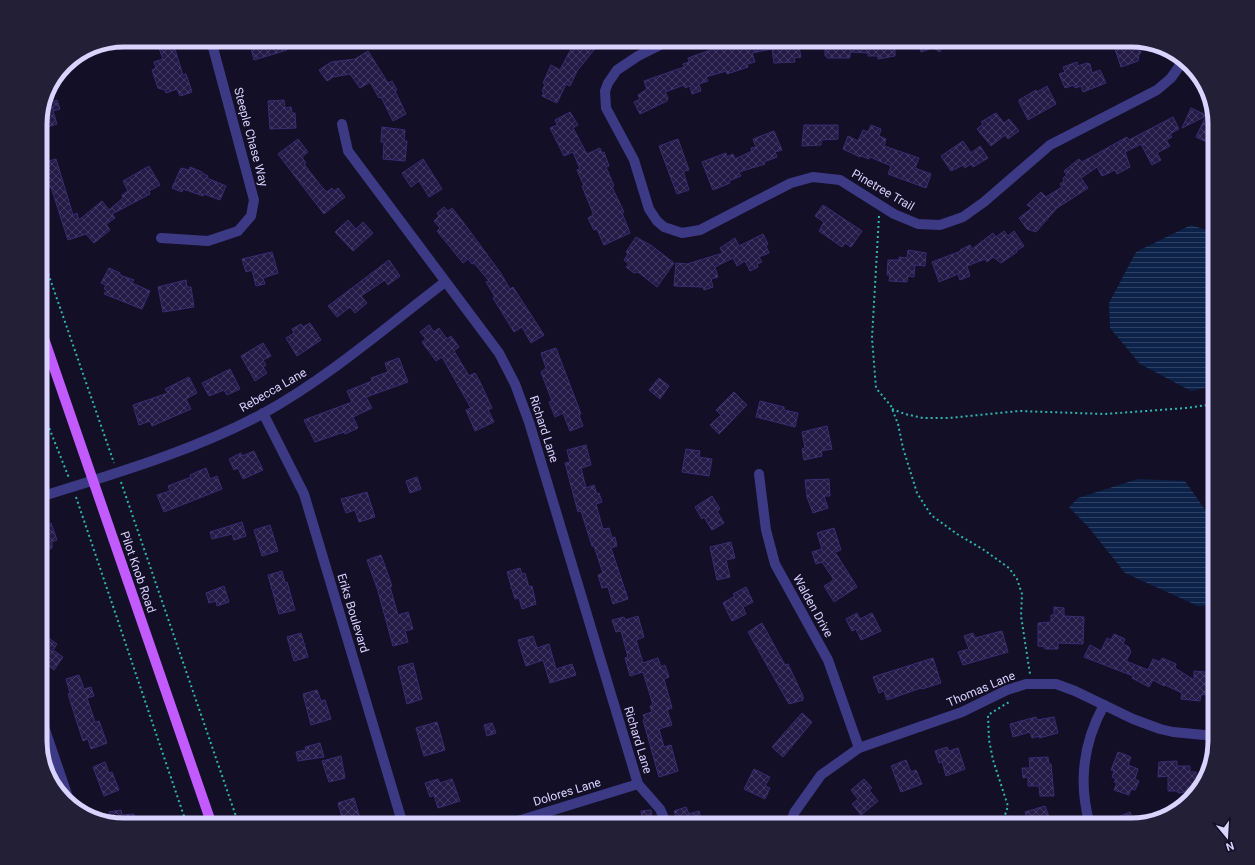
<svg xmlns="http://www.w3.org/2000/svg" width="1255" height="865" font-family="Roboto,sans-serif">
	<defs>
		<pattern id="water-rules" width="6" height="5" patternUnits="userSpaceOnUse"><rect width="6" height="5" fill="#0c2248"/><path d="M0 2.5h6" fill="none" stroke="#2f4163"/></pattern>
		<pattern id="building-cross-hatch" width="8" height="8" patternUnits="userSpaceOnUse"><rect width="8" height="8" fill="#241b47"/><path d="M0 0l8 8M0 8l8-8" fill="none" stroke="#433b63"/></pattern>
	</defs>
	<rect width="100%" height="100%" fill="#130f26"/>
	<g fill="url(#water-rules)">
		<polygon points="1191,225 1215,233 1215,386 1191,391 1140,364 1110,328 1109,303 1136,252"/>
		<polygon points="1138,479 1185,481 1206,511 1215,508 1215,605 1198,606 1125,573 1090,529 1069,507 1078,498"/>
	</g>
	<g fill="url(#building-cross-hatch)" stroke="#3b2d73">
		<polygon points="156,40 172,40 183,75 186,74 192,92 180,96 177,89 166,93 165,90 158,88 152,70 156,68 154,62 163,59"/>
		<polygon points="267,40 284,40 287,50 254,60 251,48 268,43"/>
		<polygon points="574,40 602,40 577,71 570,86 566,84 557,103 542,96 544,92 542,91 545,84 543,83 551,65 560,70 572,47 569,45"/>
		<polygon points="759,40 793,40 794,43 798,42 801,57 794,58 795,62 774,63 772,49 752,53 755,62 747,64 748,67 727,74 726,71 706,77 708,81 699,84 701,91 692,94 690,86 685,88 684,85 665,92 668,98 667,101 640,114 634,102 640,99 638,95 647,89 644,81 684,67 683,64 689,62 688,58 728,44 730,49"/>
		<polygon points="825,40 895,40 895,56 878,59 878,56 868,56 868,53 850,52 850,58 827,58 827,56 825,56"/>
		<polygon points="917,40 952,40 953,42 943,45 940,52 933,48 921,52"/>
		<polygon points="1112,40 1131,40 1137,42 1141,53 1139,54 1138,61 1121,67"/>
		<polygon points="368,51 388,83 392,81 397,90 395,91 406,114 393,121 381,97 379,98 370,82 360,88 350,74 333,77 327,81 319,70 331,62 355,59"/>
		<polygon points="1077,62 1078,66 1087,63 1090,64 1092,73 1100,70 1106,83 1083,92 1081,86 1075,88 1074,85 1065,88 1059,74 1065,72 1063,67"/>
		<polygon points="1047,86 1056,104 1028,120 1019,102 1019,100 1036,90 1037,92"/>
		<polygon points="47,91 51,102 57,100 60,109 53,111 57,124 42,129 40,119"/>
		<polygon points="284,100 285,108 291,107 292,113 295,113 296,128 270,129 268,101"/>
		<polygon points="1210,106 1215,124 1215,146 1196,137 1206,116 1182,128 1191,108 1206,115"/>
		<polygon points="570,112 578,125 573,128 587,154 600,148 602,153 604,152 609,166 606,167 614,186 612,187 624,212 622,213 630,233 604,245 597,229 594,230 588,218 593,215 593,213 582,186 584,186 577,170 580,169 573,152 564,156 550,128 557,125 555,120"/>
		<polygon points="996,113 1004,123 1009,119 1019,131 1008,139 1005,135 991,146 977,129 983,124 981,122"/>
		<polygon points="1173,117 1179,129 1170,134 1172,137 1166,140 1170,146 1157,153 1161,160 1152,165 1141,144 1125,152 1130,167 1117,174 1115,170 1102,176 1097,167 1081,178 1088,188 1057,208 1036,232 1027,229 1019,218 1032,208 1027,205 1041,192 1046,197 1062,187 1060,184 1064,181 1063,178 1067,175 1064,171 1079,159 1082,162 1127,137 1129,140"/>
		<polygon points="804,125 838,125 838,139 821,140 821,145 802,146"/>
		<polygon points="871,125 881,129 879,136 886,139 884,146 919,158 915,168 931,174 926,188 888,174 891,166 870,157 869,159 861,156 860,157 843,149 848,136 858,141 863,130 868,132"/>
		<polygon points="382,127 405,130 404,141 407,141 405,161 383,159 384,142 381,142"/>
		<polygon points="774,131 782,150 775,152 777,157 764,162 765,164 739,172 741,176 729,181 730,183 713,190 702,162 726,153 727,157 733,154 735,159 752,151 751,148 756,147 753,139"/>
		<polygon points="298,139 308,152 302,157 306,163 304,164 321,186 327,192 332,188 334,191 338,188 345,197 324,214 278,154"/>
		<polygon points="678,139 689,170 684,171 684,174 689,190 677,194 659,146"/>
		<polygon points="963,141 971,153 980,146 988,158 973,167 971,164 965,168 963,165 951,171 941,156"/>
		<polygon points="56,159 73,215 77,213 79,220 102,201 109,210 123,198 122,195 128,191 123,181 149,166 160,185 149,191 150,194 112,214 115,218 106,224 110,230 94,243 86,234 68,240 51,187 48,188 41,163"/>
		<polygon points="423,159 442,189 429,197 419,181 411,187 402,173"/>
		<polygon points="190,167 202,172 202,173 208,176 207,178 226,186 220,200 204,194 203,196 183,189 182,192 172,188 181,168 189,170"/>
		<polygon points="823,205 862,231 851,247 845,243 842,247 819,231 824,222 815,216"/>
		<polygon points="444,207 448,211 452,208 463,222 500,272 510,289 513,287 544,335 531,343 522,327 514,332 493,298 495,297 486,282 489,281 474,263 472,264 468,259 463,263 437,231 440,228 434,221 439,216 437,213"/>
		<polygon points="348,220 356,229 363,222 373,233 353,251 335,232"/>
		<polygon points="1004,231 1008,236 1014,231 1024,246 1016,251 1017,252 1001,263 993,257 987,262 985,259 967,266 970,276 960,280 958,274 939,282 932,262 961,251 960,250 970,245 972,249 993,233 996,237"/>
		<polygon points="763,234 768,244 766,246 769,253 759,257 762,262 757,264 758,267 750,271 745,261 737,266 733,258 715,267 718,277 711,279 713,287 704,290 703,287 674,286 676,263 687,264 723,253 720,248 735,238 739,246"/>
		<polygon points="636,237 652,246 674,263 657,287 638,272 634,273 626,267 629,264 624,260 628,254 626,252"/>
		<polygon points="908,250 926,253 925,266 915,265 914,277 908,276 907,282 889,281 890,275 887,275 888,260 899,260 899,257 907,258"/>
		<polygon points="272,252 278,273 263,278 265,284 256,286 252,270 246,272 242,259"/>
		<polygon points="389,260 400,276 388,285 385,280 361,296 367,303 355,313 350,307 337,317 328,306"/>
		<polygon points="109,268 120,273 120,275 134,280 132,283 150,291 142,309 104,294 107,290 104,289 106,285 101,283"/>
		<polygon points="186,280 187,287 191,287 194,307 163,312 158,287"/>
		<polygon points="310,323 321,340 297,356 286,338 294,333 292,329 301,324 303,327"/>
		<polygon points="429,325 434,332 439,328 447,339 451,336 459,347 454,351 469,376 475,373 480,382 492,408 488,410 494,422 475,431 466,410 471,408 442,357 436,361 422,342 426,339 420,332"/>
		<polygon points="263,343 271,356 263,360 266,365 263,367 267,373 255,381 241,356"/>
		<polygon points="556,348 581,414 579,415 583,426 570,431 563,413 555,417 549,402 552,401 541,372 546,368 541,353"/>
		<polygon points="399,358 408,382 366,397 372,408 353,417 358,428 345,434 344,432 315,442 304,420 352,402 347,391 372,381 371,378 388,372 385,363"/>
		<polygon points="230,369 240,389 227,395 224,390 209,396 202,383"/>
		<polygon points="189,377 197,393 186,399 191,409 152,426 150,421 139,425 133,405 168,393 165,389"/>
		<polygon points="659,378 669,386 660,399 649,390"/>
		<polygon points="734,392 747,405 719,434 710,425 721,415 716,410"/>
		<polygon points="760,401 784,407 784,410 798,413 795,427 756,417"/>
		<polygon points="827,426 832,449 821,451 822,456 804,460 802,449 805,448 802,432"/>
		<polygon points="586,445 591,465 581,468 586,488 594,485 597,494 599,493 602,502 596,504 603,529 609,528 612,538 615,537 617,546 611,548 628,599 613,604 608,587 602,588 598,575 603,573 594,546 592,546 581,511 578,512 565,463 570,462 567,450"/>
		<polygon points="686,449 700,451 699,457 712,459 709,476 682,472"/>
		<polygon points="254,451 263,470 243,479 238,468 234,470 229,459 241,453 242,456"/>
		<polygon points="206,468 210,479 217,476 222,489 164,512 157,495 170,491 168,486 191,477 190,475"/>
		<polygon points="417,477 421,489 410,493 406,481"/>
		<polygon points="829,479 830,496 824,496 828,508 813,513 807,497 805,480"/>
		<polygon points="367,492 375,517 359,522 355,510 346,513 341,499"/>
		<polygon points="712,496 720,509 717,511 724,523 712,530 704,517 702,519 695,507"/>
		<polygon points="242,522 246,536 234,540 232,534 212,539 210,532"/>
		<polygon points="51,523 57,540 52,542 52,548 40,553 40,527"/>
		<polygon points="270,525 278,551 262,556 254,530"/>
		<polygon points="834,528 841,550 835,552 857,587 834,602 824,586 834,580 822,562 816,564 812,552 822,549 817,533"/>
		<polygon points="731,542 735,558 726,560 730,577 717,580 710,547"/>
		<polygon points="381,555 392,586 390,587 398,615 408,612 413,629 405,631 408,642 393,646 378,591 367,560"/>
		<polygon points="520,568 522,574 525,573 529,587 532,586 536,604 522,609 519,598 515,599 507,572"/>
		<polygon points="282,571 285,583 287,582 295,610 279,614 268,575"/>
		<polygon points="224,586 229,602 217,606 216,601 209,603 206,593"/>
		<polygon points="746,587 753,602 743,607 746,614 732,621 723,603 735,596 733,594"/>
		<polygon points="1054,607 1064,608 1064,616 1084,617 1083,644 1058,643 1058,649 1045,649 1045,647 1038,646 1038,623 1051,622 1051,615 1054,615"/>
		<polygon points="857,613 860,619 872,613 881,631 861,640 856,629 852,631 846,619"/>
		<polygon points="638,616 644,637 636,640 643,663 658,658 661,667 665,665 669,677 664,679 672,708 667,710 672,725 659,729 664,747 671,745 678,771 659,777 643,720 645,719 643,715 652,712 650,706 653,705 643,672 630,676 625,658 628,657 621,631 616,632 612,620 624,617 625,620"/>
		<polygon points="762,623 785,665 788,664 803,696 803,700 789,704 748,632"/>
		<polygon points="1002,631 1008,652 963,665 958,652 969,649 964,636 973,633 975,638"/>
		<polygon points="40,632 57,644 53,650 63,657 54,670 41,659 44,654 40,651"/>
		<polygon points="301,633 308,657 294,661 287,637"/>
		<polygon points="1114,634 1125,639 1123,644 1129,647 1131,652 1126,661 1148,670 1153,659 1160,662 1162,658 1176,664 1175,668 1194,680 1194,671 1215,673 1215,693 1201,695 1200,701 1181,699 1182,693 1165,685 1164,686 1153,680 1149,687 1132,678 1133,676 1084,657 1090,645 1101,651 1107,638 1111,640"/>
		<polygon points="533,636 537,648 549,644 556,669 572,664 576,675 550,683 543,660 526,666 518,640"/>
		<polygon points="933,658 941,683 922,689 921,688 887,700 884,691 879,693 873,677"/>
		<polygon points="413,663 422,699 407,704 398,667"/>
		<polygon points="79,675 84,689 91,687 94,696 87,698 95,722 99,721 107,743 91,749 88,739 83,741 68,694 70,693 66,679"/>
		<polygon points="317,690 321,701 325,700 331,719 311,725 303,694"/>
		<polygon points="802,713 812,722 783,757 772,747"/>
		<polygon points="1036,717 1037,720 1054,717 1058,733 1039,738 1039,736 1032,738 1030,732 1013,737 1010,724"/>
		<polygon points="437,722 445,750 424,756 416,728"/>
		<polygon points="492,723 496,733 487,736 484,725"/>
		<polygon points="320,743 324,757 298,761 296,752 306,750 305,747"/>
		<polygon points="947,747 949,751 958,748 965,769 946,776 942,762 939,763 935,751"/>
		<polygon points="1118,752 1131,757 1128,765 1138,769 1135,779 1139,781 1135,790 1131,789 1129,795 1114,790 1117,783 1114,782 1116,779 1112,777 1114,771 1111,770"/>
		<polygon points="341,756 345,778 329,782 322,761"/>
		<polygon points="1048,757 1049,764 1051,764 1054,796 1040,796 1039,786 1028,786 1028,777 1023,778 1022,768 1030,768 1029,758"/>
		<polygon points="906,760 911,772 916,770 922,784 901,792 891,766"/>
		<polygon points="1177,761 1177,766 1190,766 1190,772 1196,772 1196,791 1178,793 1178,791 1168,791 1168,776 1158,777 1159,762"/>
		<polygon points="105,762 109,773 112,772 119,790 104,796 93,767"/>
		<polygon points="754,769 770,777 765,786 770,788 765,799 744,789"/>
		<polygon points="438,779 440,783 452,779 460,801 438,808 434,795 430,797 425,783"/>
		<polygon points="864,779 872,788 869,790 878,801 861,815 852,804 858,799 851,790"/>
		<polygon points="354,798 362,825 344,825 338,803"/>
		<polygon points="1045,806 1052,825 1029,825 1025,812"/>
		<polygon points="686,807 689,814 699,811 703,825 679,825 674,811"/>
		<polygon points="121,810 122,815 134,814 135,825 124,825 102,818 110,817 109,812"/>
		<polygon points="651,810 652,825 643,825 641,811"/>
		<polygon points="1130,812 1135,824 1121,825 1118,817"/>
	</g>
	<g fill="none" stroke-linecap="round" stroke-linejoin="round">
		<g stroke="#2fb8b0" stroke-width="2" stroke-dasharray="2 3" stroke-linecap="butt">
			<polyline points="879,216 872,338 876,388 891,406 898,424 903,448 917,493 931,515 957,534 984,550 1009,568 1017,579 1022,594 1021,616 1030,674"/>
			<polyline points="40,250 114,463"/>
			<polyline points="40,405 69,478"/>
			<polyline points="892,409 905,414 923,418 949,418 1019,411 1105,414 1186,408 1215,404"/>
			<polyline points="121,482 239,825"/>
			<polyline points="76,497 187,825"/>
			<polyline points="995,825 1004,818 1008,806 993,760 989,740 988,715 1009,702"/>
		</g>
		<g stroke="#3d3a85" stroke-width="10">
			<polyline points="670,40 638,56 617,70 608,83 605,91 606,108 634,160 649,209 657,221 664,227 682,233 700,230 791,183 813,177 840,180 894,214 918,224 940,225 963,217 984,202 1050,145 1157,90 1171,78 1183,61"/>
			<polyline points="342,124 348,151 499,353 515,384 529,422 638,784 660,809 667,825"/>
			<polyline points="161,238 208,241 238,231 251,216 254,200 211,40"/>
			<polyline points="263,413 304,494 403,825"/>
			<polyline points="759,474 766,530 775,564 828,660 859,748"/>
			<path d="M40 497C114 474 196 450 264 413 329 377 386 327 445 282"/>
			<polyline points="40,715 70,803"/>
			<polyline points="505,825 638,784"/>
			<polyline points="790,825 794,813 821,775 859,748 962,712 1007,690 1026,684 1056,684 1075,691 1133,719 1160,729 1173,732 1215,736"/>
			<path d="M1090 825C1078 783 1083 743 1104 705"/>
		</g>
		<polyline stroke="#c25bff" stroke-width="10" points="40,327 212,825"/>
	</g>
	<g text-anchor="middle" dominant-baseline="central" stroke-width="3" stroke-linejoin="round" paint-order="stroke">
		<g font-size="12" fill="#d9d4ff" stroke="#130f26">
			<text transform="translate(251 137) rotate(75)">Steeple Chase Way</text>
			<text transform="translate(883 190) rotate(30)">Pinetree Trail</text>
			<text transform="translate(273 390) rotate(-30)">Rebecca Lane</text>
			<text transform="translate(544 429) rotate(72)">Richard Lane</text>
			<text transform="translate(138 572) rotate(71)">Pilot Knob Road</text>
			<text transform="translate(813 606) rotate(61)">Walden Drive</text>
			<text transform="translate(353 613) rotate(73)">Eriks Boulevard</text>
			<text transform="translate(981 689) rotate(-23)">Thomas Lane</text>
			<text transform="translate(638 740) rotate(73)">Richard Lane</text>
			<text transform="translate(567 792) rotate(-17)">Dolores Lane</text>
		</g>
	</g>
	<path d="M0 0H1255V865H0ZM124 47H1131A77 77 0 0 1 1208 124V741A77 77 0 0 1 1131 818H124A77 77 0 0 1 47 741V124A77 77 0 0 1 124 47Z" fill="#231f37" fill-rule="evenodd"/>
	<path fill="none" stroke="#d9d4ff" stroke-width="5" d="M124 47H1131A77 77 0 0 1 1208 124V741A77 77 0 0 1 1131 818H124A77 77 0 0 1 47 741V124A77 77 0 0 1 124 47Z"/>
	<g transform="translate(1227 837) rotate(162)" stroke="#130f26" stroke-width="3" paint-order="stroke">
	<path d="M0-3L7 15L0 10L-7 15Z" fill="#d9d4ff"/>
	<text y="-6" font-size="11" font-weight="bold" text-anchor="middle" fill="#d9d4ff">N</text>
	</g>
</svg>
